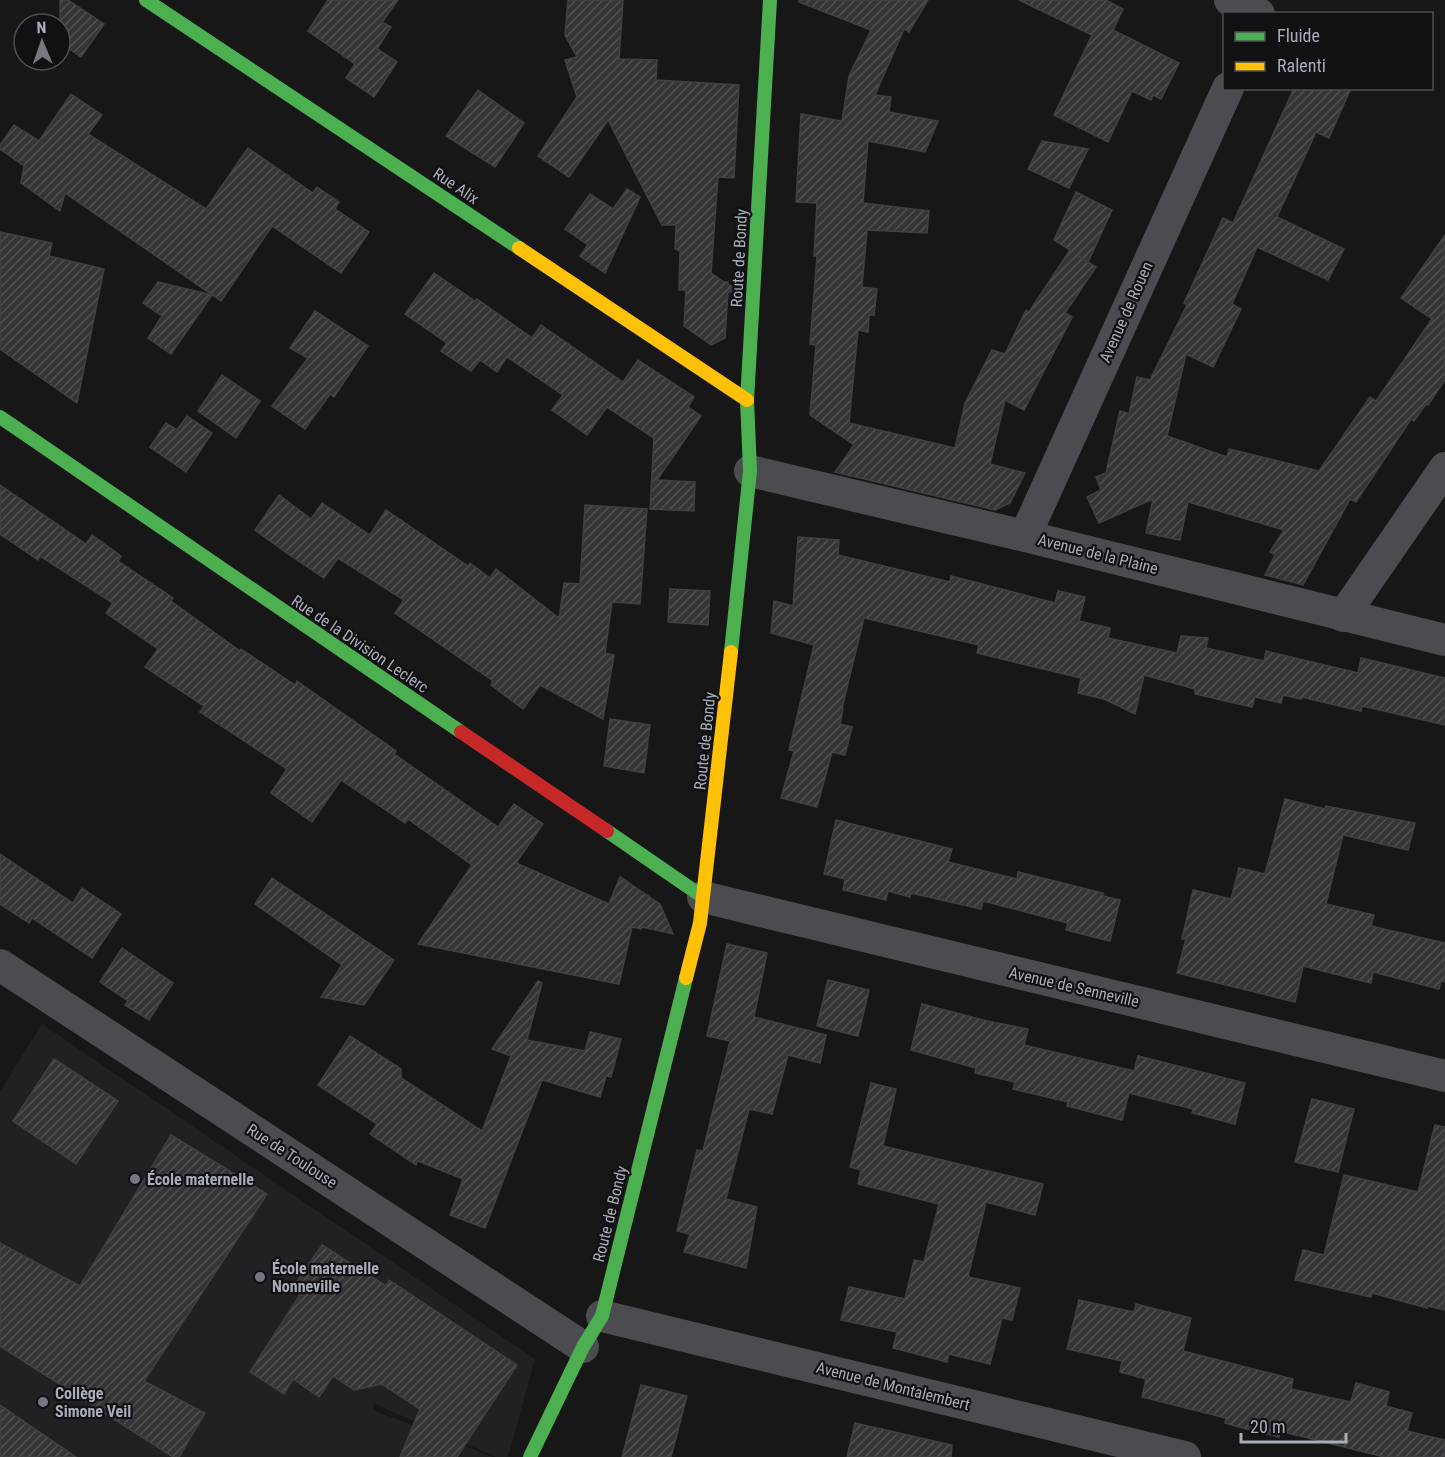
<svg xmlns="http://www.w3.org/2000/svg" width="1445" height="1457" font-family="'Roboto Condensed',sans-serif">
	<defs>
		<pattern id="building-hatch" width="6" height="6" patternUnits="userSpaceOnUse" patternTransform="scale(1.5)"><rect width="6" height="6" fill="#353536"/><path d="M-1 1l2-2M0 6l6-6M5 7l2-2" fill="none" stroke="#4f5051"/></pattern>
	</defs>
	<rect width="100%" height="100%" fill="#171717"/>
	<polygon fill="#212123" points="42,1024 535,1359 508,1457 496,1457 373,1403 373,1410 493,1457 0,1457 0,1091"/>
	<g fill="url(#building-hatch)" stroke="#3f4043" stroke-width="1.5">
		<polygon points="60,0 68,0 104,24 81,57 60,42"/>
		<polygon points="328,0 398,0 382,22 391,27 377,49 397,62 374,97 346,78 355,64 308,31"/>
		<polygon points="568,0 623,0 619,59 657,60 656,80 739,85 734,178 718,177 711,273 724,282 728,282 728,284 735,289 734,292 728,292 725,338 711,345 684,326 686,290 679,290 680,251 675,249 676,225 662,225 608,120 569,177 538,156 577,97 565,60 577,57 565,35"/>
		<polygon points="799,0 928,0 909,32 904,29 875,95 891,97 889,112 938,121 925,152 868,141 863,203 929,211 927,233 867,230 862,287 877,289 874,315 869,315 868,332 858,330 849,423 955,448 965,403 992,350 1005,354 1026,310 1029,312 1070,250 1054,240 1076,192 1112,210 1088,262 1078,256 1096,267 1065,313 1072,317 1024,410 1005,400 990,464 1025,473 1010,503 995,510 835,472 854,445 810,415 816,345 810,344 817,256 814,256 817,203 796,202 801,114 842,121 849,76 871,30 799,2"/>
		<polygon points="1019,0 1106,0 1123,9 1113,30 1179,63 1161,99 1153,95 1151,100 1132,91 1108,142 1054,115 1092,35"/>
		<polygon points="1294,88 1351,88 1329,138 1316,132 1277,217 1344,249 1328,280 1257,247 1232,304 1241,309 1213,367 1186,354 1167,436 1227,457 1229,449 1319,471 1370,397 1376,401 1432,319 1401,298 1445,235 1445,380 1428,405 1426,404 1414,421 1411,419 1356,502 1350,499 1303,585 1265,575 1275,555 1270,552 1284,530 1188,502 1180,540 1146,533 1153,499 1099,523 1087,497 1101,490 1096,477 1106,473 1120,411 1129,414 1137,377 1150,380 1187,305 1184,303 1223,218 1233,223"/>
		<polygon points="478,90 524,123 495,167 446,136"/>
		<polygon points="71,94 102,115 88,134 206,209 248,148 313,193 317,187 339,202 335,209 369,232 341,273 272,226 221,301 65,193 60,211 21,183 24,166 0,149 0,145 14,125 39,141"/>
		<polygon points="1042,141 1088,149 1069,188 1028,169"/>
		<polygon points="627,189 640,197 605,273 580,256 588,245 565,229 590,194 613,209"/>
		<polygon points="0,232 52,243 49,256 104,269 77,403 0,349"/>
		<polygon points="434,273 475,301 477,299 532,338 541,325 623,382 638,360 694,397 688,407 701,416 657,480 695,482 694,511 650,509 654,438 607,407 587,435 552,410 563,395 507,357 497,372 480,360 471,371 441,351 447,343 405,314"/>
		<polygon points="158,282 212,295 171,354 148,338 162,316 143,303"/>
		<polygon points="315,311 368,346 334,397 330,394 305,429 272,406 308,358 290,348"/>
		<polygon points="222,375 260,401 236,438 198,411"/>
		<polygon points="187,416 212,433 186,472 150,447 166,423 177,430"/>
		<polygon points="0,485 86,544 92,535 121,556 118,561 173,598 171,601 240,651 241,649 295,685 297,681 396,751 394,754 498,827 514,804 543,824 516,863 609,904 620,877 660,904 673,934 642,927 641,929 632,927 619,984 418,944 472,865 408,819 405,823 341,780 312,822 271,793 287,769 200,712 204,706 145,667 158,649 106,613 113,603 40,556 38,560 0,534"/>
		<polygon points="279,495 311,519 322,503 370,535 386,510 468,566 470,563 490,578 496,569 559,618 564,583 580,584 585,505 647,509 640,604 612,602 605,653 614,655 603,719 540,685 523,709 491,685 493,681 395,613 404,600 338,558 324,578 288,554 255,530"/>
		<polygon points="798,537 839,540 838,555 950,582 951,576 1055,603 1058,591 1085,597 1079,621 1110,628 1108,638 1177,653 1181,636 1208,638 1206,648 1264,661 1266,651 1358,673 1361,658 1445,678 1445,725 1362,706 1361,711 1301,697 1301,699 1283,695 1281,703 1255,697 1252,707 1195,694 1195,689 1144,675 1135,714 1104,699 1078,693 1081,678 977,653 979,645 864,618 842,708 843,708 840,724 852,727 845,755 832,752 817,807 781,798 794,751 789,750 814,645 771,633 774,601 793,606"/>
		<polygon points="670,589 710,591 708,625 668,622"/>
		<polygon points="610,719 650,725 644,773 604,766"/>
		<polygon points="1285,799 1325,809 1326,806 1415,823 1408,850 1343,835 1326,904 1374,915 1371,926 1445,943 1445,982 1441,981 1439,989 1373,972 1371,983 1303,966 1295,1002 1177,973 1186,939 1182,939 1193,890 1231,899 1239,868 1265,874"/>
		<polygon points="836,820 952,849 948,862 1017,879 1018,872 1103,893 1103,896 1120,900 1110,941 1066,930 1068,923 983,901 981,909 911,893 910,897 888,891 886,900 843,890 845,879 824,874"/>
		<polygon points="0,854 73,903 82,888 121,914 92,958 32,918 29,923 0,904"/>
		<polygon points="272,878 394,960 364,1005 321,997 342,965 255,904"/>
		<polygon points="727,944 767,953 754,1017 826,1035 820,1063 788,1055 772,1114 749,1109 726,1199 757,1207 746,1268 684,1252 690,1234 677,1231 697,1150 703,1151 730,1041 707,1036"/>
		<polygon points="122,948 173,983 149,1020 125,1005 128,1001 100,982"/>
		<polygon points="828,980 869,990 858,1036 817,1026"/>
		<polygon points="538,981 542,983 527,1040 585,1051 590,1032 621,1039 611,1077 606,1076 600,1097 542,1080 485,1228 450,1215 463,1179 418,1161 416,1165 370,1134 377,1124 318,1085 350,1036 401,1069 401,1078 482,1131 511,1056 492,1049"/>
		<polygon points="922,1004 987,1021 1028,1029 1024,1045 1134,1071 1138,1056 1245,1083 1235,1124 1192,1113 1193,1109 1129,1093 1122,1120 1067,1106 1068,1102 1013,1089 1015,1082 975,1073 976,1068 911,1050"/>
		<polygon points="54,1059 118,1101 76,1164 13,1121"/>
		<polygon points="871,1083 896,1089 883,1146 1043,1184 1035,1215 986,1202 968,1277 1020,1288 1012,1320 1002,1318 990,1364 949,1354 947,1362 893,1348 897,1332 841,1320 849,1287 905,1299 914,1260 924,1262 939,1204 858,1184 861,1170 850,1167"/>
		<polygon points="1312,1099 1354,1109 1338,1172 1295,1162"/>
		<polygon points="1435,1125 1445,1127 1445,1310 1427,1306 1427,1308 1372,1293 1371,1297 1295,1280 1303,1250 1324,1255 1344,1175 1418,1192"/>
		<polygon points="171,1135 267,1194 144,1381 205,1413 179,1457 173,1457 0,1346 0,1243 80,1286"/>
		<polygon points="322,1245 386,1286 389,1280 517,1365 457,1457 400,1457 420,1409 382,1384 354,1390 333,1376 319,1397 293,1379 284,1394 250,1372 305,1287 296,1283"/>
		<polygon points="1079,1300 1134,1312 1136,1304 1191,1318 1183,1351 1293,1379 1291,1389 1351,1402 1356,1383 1389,1392 1386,1406 1412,1413 1407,1431 1445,1440 1445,1457 1384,1457 1280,1431 1279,1437 1235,1426 1225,1423 1226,1418 1142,1397 1146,1379 1120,1372 1122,1361 1067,1349"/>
		<polygon points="641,1385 687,1396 671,1457 622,1457"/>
		<polygon points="0,1405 76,1457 0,1457"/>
		<polygon points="855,1423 952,1445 951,1457 847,1457"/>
	</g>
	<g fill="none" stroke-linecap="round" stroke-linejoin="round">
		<g stroke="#4b4c50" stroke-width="32">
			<polyline points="1230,0 1259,14"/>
			<polyline points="750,471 1025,536 1445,640"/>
			<polyline points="1025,536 1228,88"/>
			<polyline points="1343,616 1445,468"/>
			<polyline points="703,897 1445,1076"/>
			<polyline points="0,965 583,1347"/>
			<polyline points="602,1316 1185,1457"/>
		</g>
		<g stroke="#4caf50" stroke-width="14">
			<polyline points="146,0 519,248"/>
			<polyline points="0,417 461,732"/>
			<polyline points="731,652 750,471 747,400 770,0"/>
			<polyline points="607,831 703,897"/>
			<polyline points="530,1457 583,1347 602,1316 686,978"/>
		</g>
		<g stroke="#ffc107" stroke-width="14">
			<polyline points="519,248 747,400"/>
			<polyline points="686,978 700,923 731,652"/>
		</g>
		<polyline stroke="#c62828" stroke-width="14" points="461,732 607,831"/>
	</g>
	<g fill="#757880" stroke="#111113" stroke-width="2">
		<circle cx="135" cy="1179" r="6"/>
		<circle cx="260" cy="1277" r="6"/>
		<circle cx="43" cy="1402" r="6"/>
	</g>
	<g text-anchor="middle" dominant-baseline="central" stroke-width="4.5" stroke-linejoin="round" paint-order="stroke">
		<g font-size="16" fill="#a8adb8" stroke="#111113">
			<text transform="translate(456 186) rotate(34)">Rue Alix</text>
			<text transform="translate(739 258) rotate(-87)">Route de Bondy</text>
			<text transform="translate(1126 312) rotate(-66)">Avenue de Rouen</text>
			<text transform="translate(1098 554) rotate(14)">Avenue de la Plaine</text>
			<text transform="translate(360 644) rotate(34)">Rue de la Division Leclerc</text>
			<text transform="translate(705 741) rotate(-84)">Route de Bondy</text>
			<text transform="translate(1074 987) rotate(13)">Avenue de Senneville</text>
			<text transform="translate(292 1156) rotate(33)">Rue de Toulouse</text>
			<text transform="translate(610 1214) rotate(-76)">Route de Bondy</text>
			<text transform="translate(893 1386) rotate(14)">Avenue de Montalembert</text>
		</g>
		<g font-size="16" font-weight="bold" fill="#a8adb8" stroke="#111113" text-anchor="start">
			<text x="147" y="1179">École maternelle</text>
			<text x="272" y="1268">École maternelle<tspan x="272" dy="18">Nonneville</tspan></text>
			<text x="55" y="1393">Collège<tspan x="55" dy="18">Simone Veil</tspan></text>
		</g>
	</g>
	<rect x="1223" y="12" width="210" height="78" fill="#111113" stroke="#4d4f55" stroke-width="1.5"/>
	<rect x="1235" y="32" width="30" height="9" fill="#4caf50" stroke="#4d4f55" stroke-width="1.5"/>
	<text x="1277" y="42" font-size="18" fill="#a8adb8">Fluide</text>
	<rect x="1235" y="62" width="30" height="9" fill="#ffc107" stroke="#4d4f55" stroke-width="1.5"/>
	<text x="1277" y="72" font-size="18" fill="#a8adb8">Ralenti</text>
	<g transform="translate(42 42) rotate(358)"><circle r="28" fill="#111113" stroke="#4d4f55" stroke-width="1.5"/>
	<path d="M0-4.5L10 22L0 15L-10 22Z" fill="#757880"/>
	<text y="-9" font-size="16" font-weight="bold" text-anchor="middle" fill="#a8adb8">N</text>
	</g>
	<path d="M1241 1433v9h105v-9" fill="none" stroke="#a8adb8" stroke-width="3"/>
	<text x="1250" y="1433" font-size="18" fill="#a8adb8" stroke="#111113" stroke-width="4.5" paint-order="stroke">20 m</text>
</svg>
